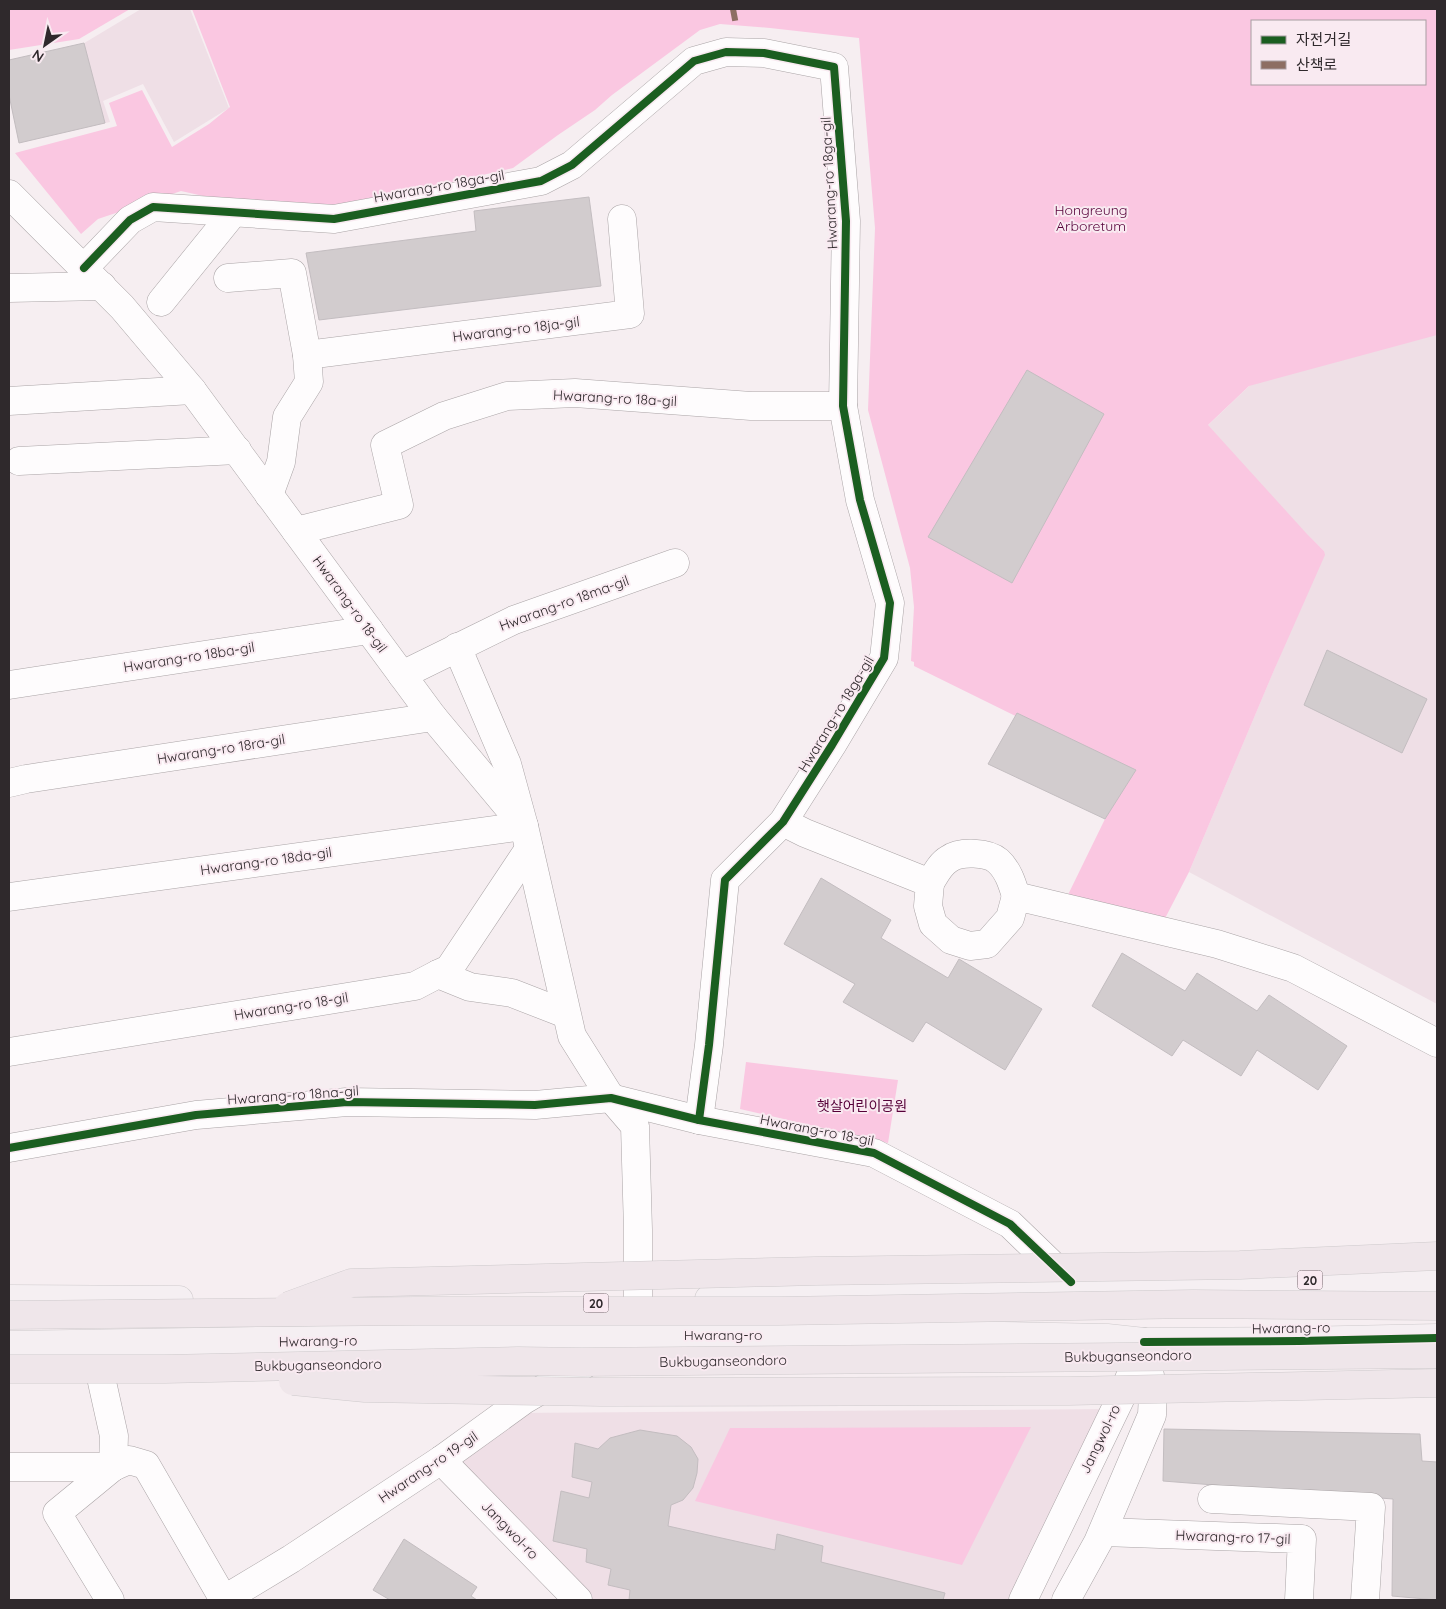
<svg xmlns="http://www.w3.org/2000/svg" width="1446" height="1609" font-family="Quicksand,'Noto Sans KR',sans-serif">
	<rect width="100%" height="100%" fill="#f6eef1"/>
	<g fill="#efdfe6">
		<polygon points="141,9 190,9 229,108 174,142 143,84 103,101 110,122 19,143 9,95 9,60 81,45"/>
		<polygon points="1437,301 1437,1004 1189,872 1324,551 1201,432 1314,324"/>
		<polygon points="1115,1409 1023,1600 579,1600 441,1460 507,1413"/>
	</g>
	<g fill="#fac7e1" fill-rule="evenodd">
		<polygon points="9,9 130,9 79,39 9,50"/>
		<path d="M192 9H1437V335L1249 386 1208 425 1307 534 1324 551 1325 555 1275 668 1189 872 1159 930 1062 907 1105 819 1133 774 914 666V662L911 661 914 607 910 568 868 410 875 228 859 38 770 28 720 24 700 30 612 95 595 110 558 135 513 168 333 209 217 199 181 191 98 219 81 234 15 153 117 126 109 103 142 90 172 147 209 124 230 107ZM1252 21H1425V84H1252Z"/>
		<polygon points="746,1062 898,1080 888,1143 740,1109"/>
		<polygon points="1031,1427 962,1565 695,1501 730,1428"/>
	</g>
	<g fill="#d2ccce" stroke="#c3bdc0">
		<polygon points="84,43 105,123 19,143 9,95 9,60"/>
		<polygon points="589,197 601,286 319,320 306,253 476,231 474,211"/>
		<polygon points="1027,370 1104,414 1012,583 928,537"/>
		<polygon points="1327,650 1427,699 1402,753 1304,705"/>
		<polygon points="1017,713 1136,770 1105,819 988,764"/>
		<polygon points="821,878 891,920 881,938 948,978 959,959 1042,1009 1005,1070 926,1022 913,1042 843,1002 855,984 784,944"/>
		<polygon points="1122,953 1185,991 1197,973 1257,1011 1269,995 1347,1046 1318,1090 1257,1050 1241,1076 1183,1040 1172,1056 1092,1006"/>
		<polygon points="1164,1429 1420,1434 1422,1461 1437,1462 1437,1600 1392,1596 1393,1499 1163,1481"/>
		<polygon points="640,1430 677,1436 691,1447 698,1459 697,1473 693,1488 683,1500 671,1505 668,1526 775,1550 777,1534 823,1546 821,1562 945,1593 943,1600 629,1600 630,1590 608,1585 611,1569 586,1562 587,1549 553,1541 561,1491 589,1498 592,1482 572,1477 575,1443 598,1449 610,1438"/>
		<polygon points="404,1539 477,1587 471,1596 477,1600 390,1600 373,1590"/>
	</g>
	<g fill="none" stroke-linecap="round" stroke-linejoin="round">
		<g stroke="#aaa4a6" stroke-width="29">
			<g id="minor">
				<polyline points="9,194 122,307 192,390 433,717 524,826 572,1036 611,1098 635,1126 638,1230 638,1303"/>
				<polyline points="84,268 130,220 153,207 334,219 541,181 572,165 694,61 726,52 764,53 834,67 846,221 843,406 860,500 890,603 884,658 832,745 783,822 725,880 709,1045 699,1120"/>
				<polyline points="228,278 292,273 307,355 309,382 287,417 281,462 269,495"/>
				<polyline points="9,288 102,286"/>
				<polyline points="161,302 233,213"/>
				<polyline points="307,355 630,314 622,219"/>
				<polyline points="9,401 192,390"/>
				<polyline points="19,461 237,450"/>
				<polyline points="296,531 399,505 385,445 444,416 507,396 575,393 751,406 843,406"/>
				<polyline points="402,675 514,620 675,563"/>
				<polyline points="9,685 369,630"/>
				<polyline points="9,783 26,779 433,717"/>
				<polyline points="783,822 805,833 930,883 928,906 933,924 951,940 970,946 987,944 1010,918 1016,896 1217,944 1293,968 1437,1043"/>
				<path d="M930 883C935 875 940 864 949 859 960 851 988 852 998 861 1008 870 1012 883 1016 896"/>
				<polyline points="9,897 524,826 507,764 457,647"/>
				<polyline points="438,974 449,969 529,849"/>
				<polyline points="9,1052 415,986 438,974 470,987 512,993 566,1014"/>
				<polyline points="9,1148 196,1115 347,1102 535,1105 611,1098 699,1120 874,1153 1010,1224 1068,1280"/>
				<polyline points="94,1346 114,1436 113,1467"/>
				<polyline points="441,1460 578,1600"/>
				<polyline points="9,1467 113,1467"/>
				<polyline points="1212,1499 1371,1507 1365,1600"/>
				<polyline points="1103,1532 1302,1539 1299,1600"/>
				<polyline points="110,1600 57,1513 113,1467 129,1460 146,1465 224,1600"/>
				<polyline points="223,1600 291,1559 441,1460 524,1400 597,1357"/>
				<polyline points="1023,1600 1125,1389 1144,1342"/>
				<polyline points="1066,1600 1098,1542 1152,1415 1153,1392 1148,1365"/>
			</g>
		</g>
		<g stroke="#cecacc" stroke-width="29">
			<g id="major">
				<polyline points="9,1299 179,1300"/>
				<polyline points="709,1299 940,1287 1071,1282 1437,1279"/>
				<polyline points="9,1345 633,1335 943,1335 1107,1338 1144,1342 1299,1341 1437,1338"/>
			</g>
		</g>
		<use href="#minor" stroke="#fefcfd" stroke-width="28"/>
		<use href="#major" stroke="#f5eff2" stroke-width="28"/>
		<g stroke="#cecacc" stroke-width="29" stroke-linecap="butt">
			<g id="highway-bridge">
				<polyline points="288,1306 351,1283 815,1271 1240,1265 1437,1256"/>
				<polyline points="9,1315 416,1311 779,1311 1193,1304 1437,1306"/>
				<polyline points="9,1369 165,1369 518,1361 582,1362 1437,1354"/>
				<polyline points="293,1381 365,1388 601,1392 1069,1391 1437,1383"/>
			</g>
		</g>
		<use href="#highway-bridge" stroke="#efe6ea" stroke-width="28"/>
		<polyline stroke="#8d6e63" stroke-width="6" stroke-dasharray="12 6" stroke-linecap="butt" points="733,9 736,25"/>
		<g stroke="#f9eaf1" stroke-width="11">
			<g id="cycleway">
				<polyline points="84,268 130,220 153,207 334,219 541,181 572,165 694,61 726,52 764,53 834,67 846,221 843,406 860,500 890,603 884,658 832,745 783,822 725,880 709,1045 699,1120"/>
				<polyline points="9,1148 196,1115 347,1102 535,1105 611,1098 699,1120 874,1153 1010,1224 1071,1282"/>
				<polyline points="1144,1342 1299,1341 1437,1338"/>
			</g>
		</g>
		<use href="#cycleway" stroke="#1b5e20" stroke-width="8"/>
	</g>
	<g text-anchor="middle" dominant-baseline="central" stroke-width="4" stroke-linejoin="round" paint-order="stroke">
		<g fill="#f9eaf1" stroke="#6c6367" stroke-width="1">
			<rect x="1297.5" y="1270.5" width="25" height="19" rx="4"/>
			<rect x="583.5" y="1293.5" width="25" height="19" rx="4"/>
		</g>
		<g font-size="12" font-weight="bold" fill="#2f292c">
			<text x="1310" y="1280">20</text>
			<text x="596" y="1303">20</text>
		</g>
		<g font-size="14" fill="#2f292c" stroke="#f9eaf1">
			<text transform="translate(829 183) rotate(-93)">Hwarang-ro 18ga-gil</text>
			<text transform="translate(439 186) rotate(-10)">Hwarang-ro 18ga-gil</text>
			<text transform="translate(516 329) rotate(-7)">Hwarang-ro 18ja-gil</text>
			<text transform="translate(615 398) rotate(3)">Hwarang-ro 18a-gil</text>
			<text transform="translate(564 603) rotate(-20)">Hwarang-ro 18ma-gil</text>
			<text transform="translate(350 604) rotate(54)">Hwarang-ro 18-gil</text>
			<text transform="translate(189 657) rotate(-9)">Hwarang-ro 18ba-gil</text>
			<text transform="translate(836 714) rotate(-59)">Hwarang-ro 18ga-gil</text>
			<text transform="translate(221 749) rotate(-9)">Hwarang-ro 18ra-gil</text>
			<text transform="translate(266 861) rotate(-8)">Hwarang-ro 18da-gil</text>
			<text transform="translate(291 1006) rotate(-9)">Hwarang-ro 18-gil</text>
			<text transform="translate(293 1095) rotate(-4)">Hwarang-ro 18na-gil</text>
			<text transform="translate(817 1130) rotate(11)">Hwarang-ro 18-gil</text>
			<text transform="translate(1291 1328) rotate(-1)">Hwarang-ro</text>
			<text x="723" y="1335">Hwarang-ro</text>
			<text transform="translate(318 1341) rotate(-1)">Hwarang-ro</text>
			<text transform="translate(1128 1356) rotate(-1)">Bukbuganseondoro</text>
			<text transform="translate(723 1361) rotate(-1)">Bukbuganseondoro</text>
			<text transform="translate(318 1365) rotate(-1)">Bukbuganseondoro</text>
			<text transform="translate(1100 1439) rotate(-64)">Jangwol-ro</text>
			<text transform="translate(428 1467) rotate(-34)">Hwarang-ro 19-gil</text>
			<text transform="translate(510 1530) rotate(46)">Jangwol-ro</text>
			<text transform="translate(1233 1537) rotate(2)">Hwarang-ro 17-gil</text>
		</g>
		<g font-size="14" fill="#560139" stroke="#f9eaf1">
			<text x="1091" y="210">Hongreung<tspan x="1091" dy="16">Arboretum</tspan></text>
			<text x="862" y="1106">햇살어린이공원</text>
		</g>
	</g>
	<rect width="1446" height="1609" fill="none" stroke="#2f292c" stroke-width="20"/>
	<rect x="1251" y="20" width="175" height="65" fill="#f9eaf1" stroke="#a89da2"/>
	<rect x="1261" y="36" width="25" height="8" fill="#1b5e20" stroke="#a89da2"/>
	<text x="1296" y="45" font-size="15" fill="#2f292c">자전거길</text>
	<rect x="1261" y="61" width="25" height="8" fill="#8d6e63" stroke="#a89da2"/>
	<text x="1296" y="70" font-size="15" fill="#2f292c">산책로</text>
	<g transform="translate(45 45) rotate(213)" stroke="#f9eaf1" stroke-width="4" paint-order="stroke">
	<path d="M0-4L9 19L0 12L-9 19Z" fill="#2f292c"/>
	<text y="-8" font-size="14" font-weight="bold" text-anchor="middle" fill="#2f292c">N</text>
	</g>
</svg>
